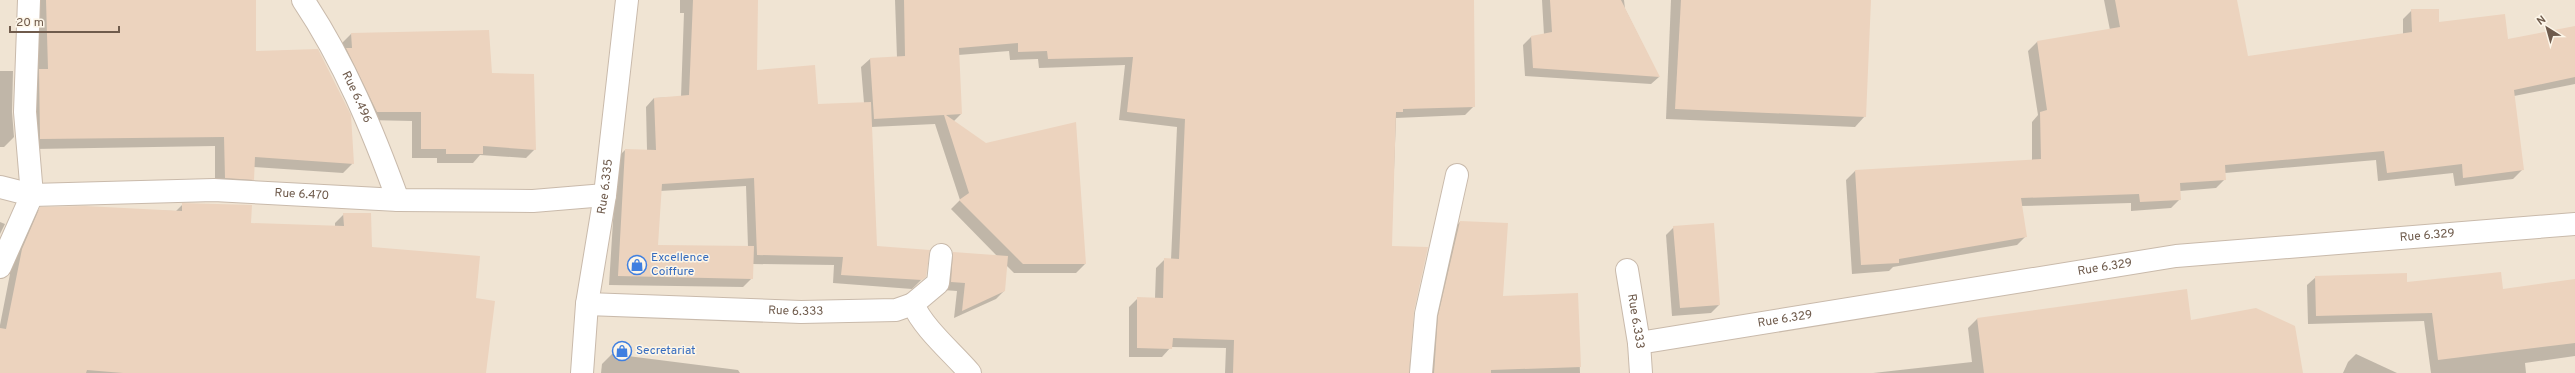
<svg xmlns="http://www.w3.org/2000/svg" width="2575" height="373" font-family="Overpass,sans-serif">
	<rect width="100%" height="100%" fill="#faf2e3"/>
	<rect fill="#f0e4d3" x="0" y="0" width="2575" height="373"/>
	<g fill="#0003" fill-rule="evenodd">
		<polygon points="36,0 255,0 255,52 353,163 343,173 254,167 253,179 243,189 215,187 215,146 34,149 30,80 38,71"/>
		<path d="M680 0H757L756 71 817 105 864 103 861 67 870 59 897 58 895 0H1473L1474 106 1465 115 1396 118 1391 247 1413 313 1409 373H1225L1226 348 1171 347 1162 357H1129V307L1138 298H1155L1156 268 1165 259 1171 260 1177 127 1119 120 1125 65 1039 68 1038 59 1010 60 1009 51 958 55 961 114 953 122 1085 264 1076 273H1014L1006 265 1004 291 996 299 954 318 957 291 943 290 945 261 953 253 998 257 951 209 960 200 935 124 871 127 876 247 925 276 912 289 833 283 834 265 753 264 752 278 743 287 609 285 617 158 625 150H647L646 107 654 98 681 97 684 13H680ZM746 186 748 247 657 246 660 191Z"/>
		<polygon points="1542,0 1624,0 1625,9 1659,77 1651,84 1525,76 1523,45 1531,37 1544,35"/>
		<polygon points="1671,0 1870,0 1865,116 1855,127 1666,119"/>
		<polygon points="2104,0 2236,0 2247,57 2403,34 2403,19 2412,10 2438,23 2507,40 2575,27 2575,84 2514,96 2522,170 2513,179 2455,186 2453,173 2378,181 2376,160 2225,173 2225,179 2216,188 2180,191 2180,199 2171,208 2131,211 2131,203 2021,206 2026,236 2017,245 1893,267 1889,271 1852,274 1846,180 1855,171 2032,161 2032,122 2038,115 2028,51 2037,42 2110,30"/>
		<polygon points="488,31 491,74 535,149 526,158 480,155 473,163 437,163 437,158 412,158 412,121 367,120 342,43 351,34"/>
		<polygon points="0,71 13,71 12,112 14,137 4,147 0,147"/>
		<polygon points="183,204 250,224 335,227 335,223 344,214 371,247 475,299 483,373 0,373 0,325 10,274 7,272 31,217 41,208 176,211"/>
		<polygon points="0,222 5,224 0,234"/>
		<polygon points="1460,222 1502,297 1577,294 1580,373 1426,373 1451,231"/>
		<polygon points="1674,227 1719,305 1711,313 1672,316 1666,235"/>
		<polygon points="2316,277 2502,290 2575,280 2575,356 2525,363 2526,373 2431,373 2424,321 2308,324 2307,285"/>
		<polygon points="1977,319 2190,321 2302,373 1873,373 1972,362 1968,328"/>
		<polygon points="612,354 738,370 740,373 601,373 602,364"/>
		<polygon points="2356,354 2397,373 2343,373 2348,362"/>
	</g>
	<g fill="#ecd3be">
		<polygon points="46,0 256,0 256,51 318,49 351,115 354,164 255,157 254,180 225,178 224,137 40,139 39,69 48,69"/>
		<polygon points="693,0 758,0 757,70 815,65 818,104 871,102 877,246 930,250 926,277 922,280 841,275 843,257 757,255 754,178 662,184 658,245 754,246 753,279 618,276 625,149 656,150 654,98 689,95"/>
		<polygon points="904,0 1474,0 1475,107 1403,109 1403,112 1396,112 1392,246 1428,247 1414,311 1409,373 1233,373 1234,340 1173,338 1172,349 1137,348 1137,297 1163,298 1164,258 1179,259 1185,119 1127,112 1133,57 1048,59 1047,51 1018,52 1018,43 959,48 962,114 946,115 986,143 1076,122 1086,264 1023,264 959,200 969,193 944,115 874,119 870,58 905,56"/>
		<polygon points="1550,0 1621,0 1660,77 1533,68 1531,36 1552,32"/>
		<polygon points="1681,0 1871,0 1866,117 1675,109"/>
		<polygon points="2115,0 2237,0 2248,56 2412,32 2411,9 2439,9 2439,22 2505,14 2508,39 2575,26 2575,77 2514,90 2524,170 2463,178 2462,164 2387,173 2384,151 2225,165 2226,180 2180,183 2181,200 2140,202 2139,194 2021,198 2027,237 1899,259 1899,263 1861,265 1855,170 2041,159 2040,112 2047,110 2037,41 2120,27"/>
		<polygon points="489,30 492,73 534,74 536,150 483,146 483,154 446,154 446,149 421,149 421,112 377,112 346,48 352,48 351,33"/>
		<polygon points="182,203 252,205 251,223 344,226 343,213 371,213 372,247 480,256 476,298 495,301 486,373 123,373 87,370 86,373 0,373 0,328 6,329 22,249 40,207 85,206 182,211"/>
		<polygon points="1460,221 1508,223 1503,296 1578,293 1581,367 1491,370 1491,373 1434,373 1438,316"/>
		<polygon points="1714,223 1720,305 1680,308 1673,226"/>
		<polygon points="953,252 1008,256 1005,291 962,311 965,283 951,282"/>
		<polygon points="2501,272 2503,289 2575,279 2575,343 2438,360 2432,313 2316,316 2315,276 2407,273 2407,282"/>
		<polygon points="2187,289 2191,320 2256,308 2295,326 2303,373 1984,373 1977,318"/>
	</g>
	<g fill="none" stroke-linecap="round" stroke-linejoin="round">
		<g stroke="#c9baab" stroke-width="24">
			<g id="minor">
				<path id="s1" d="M303 0C344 61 373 131 398 200"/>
				<path id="s2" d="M0 187 32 195 214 190 398 200 533 201 605 195"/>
				<polyline points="0,267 32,195 25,112 29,0"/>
				<path id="s3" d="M1627 270 1639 343 1641 373"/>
				<path id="s4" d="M587 304 801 312 896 310 913 304C923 328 952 352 970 373"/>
				<polyline points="913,304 938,283 941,255"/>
				<path id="s5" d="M1639 343 2176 256 2575 224"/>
				<polyline points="1421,373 1426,314 1457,175"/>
			</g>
		</g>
		<g stroke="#c9baab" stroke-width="24">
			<g id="tertiary">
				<path id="s6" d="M582 373 587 304 605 195 627 0"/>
			</g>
		</g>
		<use href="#minor" stroke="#fff" stroke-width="22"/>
		<use href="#tertiary" stroke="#fff" stroke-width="22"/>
	</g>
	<defs>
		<g id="shop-ring" transform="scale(1)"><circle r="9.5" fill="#fdf6e9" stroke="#3f7fe0" stroke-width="1.5"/><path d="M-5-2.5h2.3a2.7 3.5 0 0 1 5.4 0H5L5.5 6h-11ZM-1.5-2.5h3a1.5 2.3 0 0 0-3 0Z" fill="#3f7fe0"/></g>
	</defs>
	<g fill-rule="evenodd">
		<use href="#shop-ring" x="637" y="265"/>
		<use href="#shop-ring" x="622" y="351"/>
	</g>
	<g text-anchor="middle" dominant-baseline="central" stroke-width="3" stroke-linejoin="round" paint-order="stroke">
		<g font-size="12" fill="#6f5b4c" stroke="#fdf6e9">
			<text stroke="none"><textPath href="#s1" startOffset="111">Rue 6.496</textPath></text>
			<text stroke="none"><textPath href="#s6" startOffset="188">Rue 6.335</textPath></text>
			<text stroke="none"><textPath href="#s2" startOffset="303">Rue 6.470</textPath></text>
			<text stroke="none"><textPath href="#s5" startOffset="796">Rue 6.329</textPath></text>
			<text stroke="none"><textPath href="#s5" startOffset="472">Rue 6.329</textPath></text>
			<text stroke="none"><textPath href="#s4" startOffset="209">Rue 6.333</textPath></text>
			<text stroke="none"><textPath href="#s5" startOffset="148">Rue 6.329</textPath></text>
			<text stroke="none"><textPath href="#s3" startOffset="52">Rue 6.333</textPath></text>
		</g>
		<g font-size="12" fill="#366cbe" stroke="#fdf6e9" text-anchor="start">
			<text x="651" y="258">Excellence<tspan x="651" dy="14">Coiffure</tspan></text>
			<text x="636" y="351">Secretariat</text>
		</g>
	</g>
	<g transform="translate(2547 28) rotate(323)" stroke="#fdf6e9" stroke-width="3" paint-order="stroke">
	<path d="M0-3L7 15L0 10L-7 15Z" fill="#6f5b4c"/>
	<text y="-6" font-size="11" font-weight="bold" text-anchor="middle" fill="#6f5b4c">N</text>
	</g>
	<path d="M10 26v6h109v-6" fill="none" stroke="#6f5b4c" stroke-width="2"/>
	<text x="16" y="26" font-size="12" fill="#6f5b4c" stroke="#fdf6e9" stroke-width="3" paint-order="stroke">20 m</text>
</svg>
